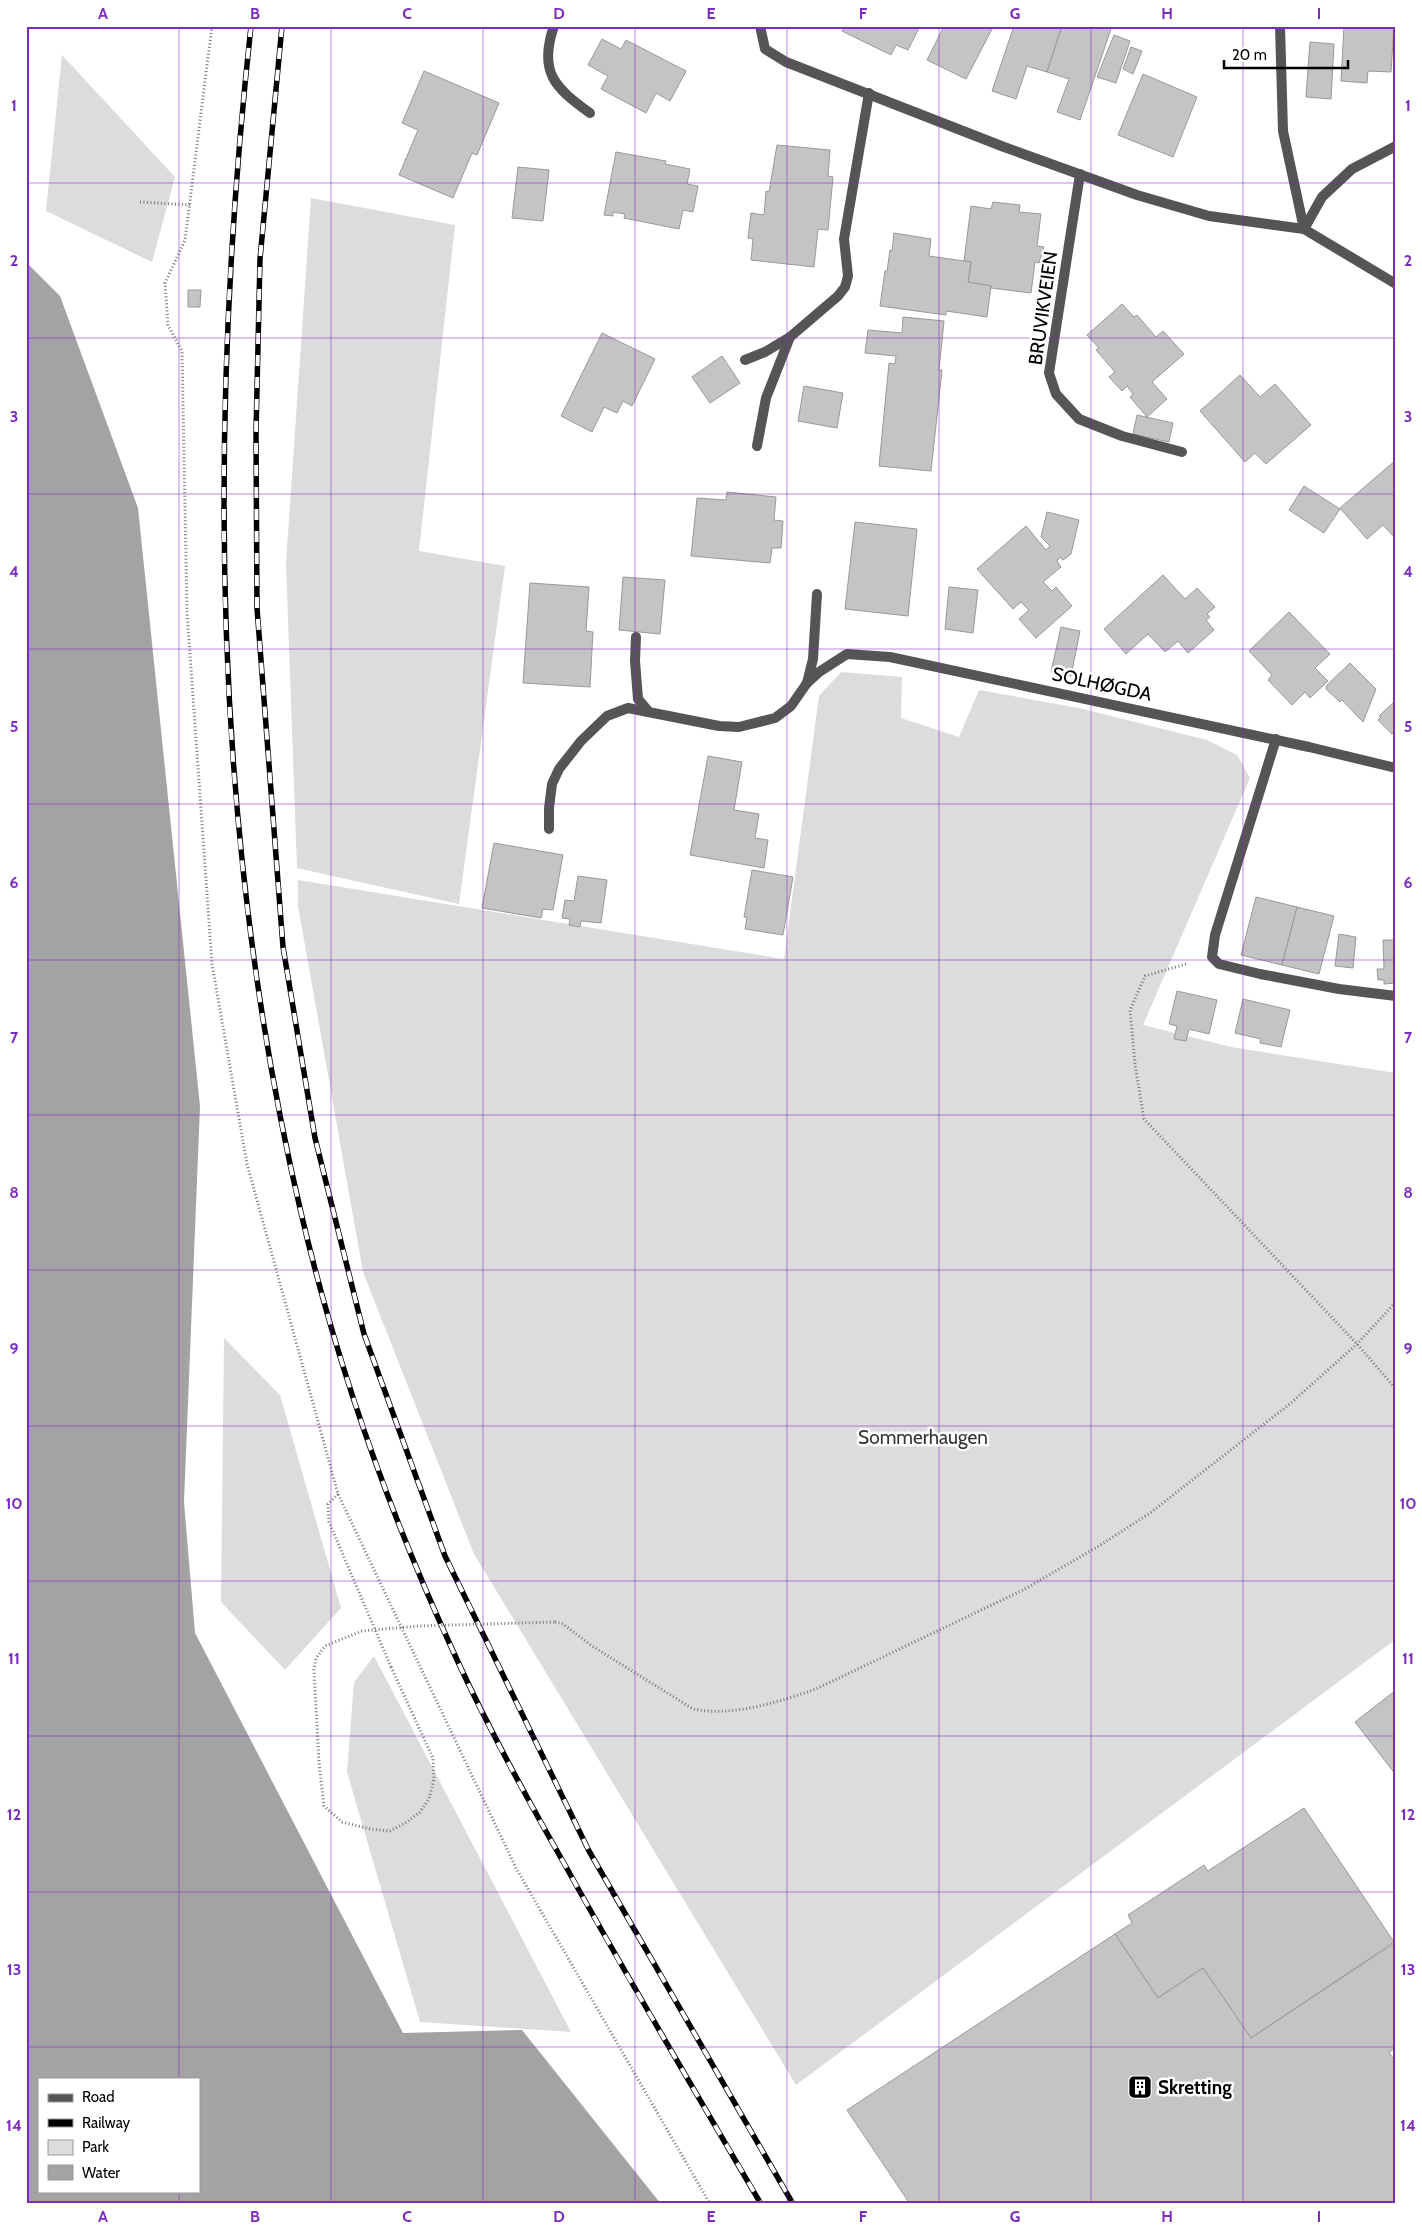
<svg xmlns="http://www.w3.org/2000/svg" width="1422" height="2230" font-family="Cabin,sans-serif">
	<rect width="100%" height="100%" fill="#fff"/>
	<g fill="#dcdcdc">
		<polygon points="62,55 175,177 152,262 46,211"/>
		<polygon points="311,198 455,225 419,551 505,566 459,904 297,868 286,563"/>
		<polygon points="841,672 902,677 901,718 959,737 979,690 1079,708 1207,740 1237,755 1250,778 1143,1025 1231,1047 1396,1073 1396,1639 796,2085 474,1554 363,1272 298,906 298,880 784,959 819,696"/>
		<polygon points="224,1338 280,1395 341,1608 285,1670 221,1602"/>
		<polygon points="374,1656 571,2032 420,2022 347,1772 354,1682"/>
	</g>
	<path fill="#a3a3a3" fill-rule="evenodd" d="M26 262 60 296 138 508 200 1106 184 1502 195 1633 403 2033 522 2030 661 2204H26ZM39 2079H199V2191H39Z"/>
	<g fill="#c4c4c4" stroke="#999">
		<polygon points="845,26 920,26 908,50 896,45 891,55 842,31"/>
		<polygon points="944,26 987,26 992,29 966,79 927,60"/>
		<polygon points="1014,26 1062,26 1047,72 1027,66 1016,99 992,91"/>
		<polygon points="1062,26 1112,26 1080,120 1057,112 1069,79 1047,72"/>
		<polygon points="1344,26 1394,26 1391,72 1368,71 1367,83 1341,81"/>
		<polygon points="1114,35 1130,41 1116,83 1097,77"/>
		<polygon points="602,39 621,49 626,40 686,71 670,101 656,93 646,113 601,89 608,76 588,65"/>
		<polygon points="1310,42 1334,44 1331,99 1306,97"/>
		<polygon points="1131,47 1142,51 1133,74 1123,69"/>
		<polygon points="424,71 499,103 477,155 472,153 453,198 399,175 418,130 402,123"/>
		<polygon points="1143,74 1197,97 1173,157 1118,135"/>
		<polygon points="777,145 830,150 828,176 833,177 828,230 818,229 814,267 751,260 753,239 748,238 751,213 764,215 766,191 769,192"/>
		<polygon points="616,152 666,161 665,164 690,169 687,184 698,186 693,212 683,210 679,229 624,218 625,214 613,212 613,216 604,215"/>
		<polygon points="518,167 549,170 543,221 512,218"/>
		<polygon points="993,202 1020,205 1019,212 1041,214 1037,246 1044,247 1039,263 1035,262 1031,293 991,288 991,286 968,282 971,262 964,261 971,206 991,209"/>
		<polygon points="894,233 931,239 929,256 971,262 968,282 991,286 987,317 946,311 946,315 880,306 885,271 887,271 890,250 892,251"/>
		<polygon points="188,290 201,290 200,307 188,307"/>
		<polygon points="1122,304 1134,317 1137,315 1156,337 1163,331 1184,354 1152,382 1167,399 1147,417 1130,397 1133,394 1127,386 1122,391 1109,377 1115,372 1096,350 1099,348 1087,335"/>
		<polygon points="903,317 944,321 939,370 942,370 931,471 879,466 889,363 895,364 896,356 865,353 868,330 902,333"/>
		<polygon points="602,333 655,359 632,406 623,401 617,413 604,407 592,432 561,416"/>
		<polygon points="722,356 740,383 710,403 692,377"/>
		<polygon points="1240,375 1260,397 1275,384 1311,425 1266,464 1255,453 1245,462 1200,411"/>
		<polygon points="804,386 843,393 837,428 798,421"/>
		<polygon points="1137,415 1173,423 1169,442 1133,434"/>
		<polygon points="1396,460 1396,539 1383,525 1367,539 1340,508"/>
		<polygon points="1304,486 1340,509 1324,533 1289,510"/>
		<polygon points="727,492 776,497 774,520 783,521 781,548 772,548 770,563 691,556 697,498 726,500"/>
		<polygon points="1047,512 1079,520 1071,554 1063,560 1060,557 1057,561 1061,567 1043,582 1052,591 1056,587 1072,606 1036,638 1019,619 1029,610 1021,602 1013,609 977,569 1026,526 1046,550 1050,546 1041,537"/>
		<polygon points="855,522 917,529 908,616 845,609"/>
		<polygon points="1163,575 1185,599 1197,588 1215,607 1207,614 1210,617 1206,620 1214,630 1188,653 1178,641 1165,652 1148,634 1126,654 1104,629"/>
		<polygon points="623,577 665,580 660,634 619,630"/>
		<polygon points="530,583 589,587 586,631 593,632 590,687 523,683"/>
		<polygon points="949,587 978,590 973,633 945,629"/>
		<polygon points="1289,612 1330,654 1315,668 1328,681 1310,698 1305,692 1292,705 1268,680 1272,675 1249,651"/>
		<polygon points="1061,627 1080,631 1071,676 1051,672"/>
		<polygon points="1350,663 1376,689 1363,722 1342,700 1340,702 1326,689 1327,685"/>
		<polygon points="1396,700 1396,733 1394,731 1392,734 1378,720 1381,717 1379,716"/>
		<polygon points="708,756 742,762 734,810 759,814 755,838 768,840 764,868 690,855"/>
		<polygon points="494,843 563,855 553,910 543,909 541,918 482,908"/>
		<polygon points="752,870 793,877 783,935 745,929 747,917 744,917"/>
		<polygon points="578,876 607,880 601,923 581,921 580,927 569,925 570,919 562,918 565,900 574,901"/>
		<polygon points="1256,897 1297,907 1282,965 1241,955"/>
		<polygon points="1297,907 1334,916 1319,974 1282,965"/>
		<polygon points="1339,934 1356,937 1353,968 1335,966"/>
		<polygon points="1383,940 1396,940 1396,983 1384,984 1384,980 1378,980 1377,969 1384,969"/>
		<polygon points="1177,991 1217,1000 1209,1034 1189,1029 1186,1041 1174,1039 1177,1026 1169,1024"/>
		<polygon points="1243,999 1290,1010 1281,1047 1260,1043 1261,1039 1235,1033"/>
		<polygon points="1396,1690 1396,1775 1355,1722"/>
		<polygon points="1304,1808 1394,1942 1251,2038 1203,1968 1158,1998 1115,1934 1132,1923 1128,1915 1204,1865 1208,1871"/>
		<polygon points="1115,1934 1158,1998 1203,1968 1251,2038 1393,1944 1396,1948 1396,2048 1389,2052 1396,2063 1396,2204 910,2204 847,2110"/>
	</g>
	<g fill="none" stroke-linecap="round" stroke-linejoin="round">
		<g stroke="#777" stroke-width="3" stroke-dasharray="1 2.5" stroke-linecap="butt">
			<polyline points="212,26 185,240 165,283 168,325 182,351 187,612 212,964 247,1164 338,1494 516,1868 710,2204"/>
			<polyline points="140,202 190,205"/>
			<polyline points="1186,964 1145,976 1130,1010 1135,1064 1144,1119 1357,1344 1396,1389"/>
			<polyline points="338,1494 328,1504 329,1522 391,1667"/>
			<path d="M555 1622 563 1624 592 1646 693 1709C733 1717 778 1702 816 1689L1023 1590 1099 1546 1150 1513 1291 1403 1357 1344 1396 1302"/>
		</g>
		<g stroke="#555" stroke-width="10">
			<path d="M554 26C538 72 555 88 590 113"/>
			<polyline points="1080,174 1049,373 1056,394 1079,419 1122,436 1182,452"/>
			<polyline points="745,360 765,352 790,337 838,296 845,287 848,276 844,239 869,93"/>
			<polyline points="757,446 766,398 790,337"/>
			<polyline points="636,637 635,661 638,699 649,712"/>
			<polyline points="807,683 813,659 817,594"/>
			<polyline points="1276,739 1215,935 1212,957 1219,964 1260,974 1339,989 1396,996"/>
		</g>
		<g stroke="#555" stroke-width="10">
			<polyline points="760,26 765,49 786,62 1004,147 1137,195 1209,216 1304,229 1396,284"/>
			<polyline points="1280,26 1283,131 1304,229"/>
			<polyline points="1304,229 1322,197 1352,169 1396,146"/>
			<polyline points="549,829 549,808 552,784 559,769 581,741 607,716 628,708 719,726 739,727 775,718 791,706 807,683 819,672 847,654 890,657 1309,747 1396,768"/>
		</g>
		<g stroke="#000" stroke-width="5.5">
			<g id="rail">
				<path d="M251 26C208 421 210 829 302 1217 337 1365 389 1512 453 1651 486 1724 525 1795 565 1865 628 1979 695 2091 761 2204"/>
				<polyline points="282,26 260,259 256,432 257,608 283,947 315,1138 364,1334 445,1556 589,1851 793,2204"/>
			</g>
		</g>
		<use href="#rail" stroke="#fff" stroke-width="4" stroke-dasharray="11" stroke-linecap="butt"/>
		<polyline stroke="#777" stroke-width="3" stroke-dasharray="1 2.5" stroke-linecap="butt" points="391,1667 433,1758 434,1779 429,1799 420,1812 407,1822 390,1831 370,1829 342,1822 324,1806 319,1763 314,1670 316,1658 325,1646 362,1631 418,1626 555,1622"/>
	</g>
	<path fill="none" stroke="#7b2cbf" stroke-width="1" stroke-opacity="0.55" d="M179 26V2079M331 26V2204M483 26V2204M635 26V2204M787 26V2204M939 26V2204M1091 26V2204M1243 26V2204M26 183H1396M26 338H1396M26 494H1396M26 649H1396M26 804H1396M26 960H1396M26 1115H1396M26 1270H1396M26 1426H1396M26 1581H1396M26 1736H1396M26 1892H1396M26 2047H1396M179 2191V2204"/>
	<defs>
		<g id="building-square" transform="scale(1.25)"><rect x="-9" y="-9" width="18" height="18" rx="4" fill="#000" stroke="#fff"/><path d="M-4-6H4V6H1V3H-1V6H-4ZM-2.5-4.3h1.7v1.8h-1.7ZM.8-4.3h1.7v1.8H.8ZM-2.5-1h1.7V.8h-1.7ZM.8-1h1.7V.8H.8Z" fill="#fff"/></g>
	</defs>
	<g fill-rule="evenodd">
		<use href="#building-square" x="1140" y="2087"/>
	</g>
	<g text-anchor="middle" dominant-baseline="central" stroke-width="5" stroke-linejoin="round" paint-order="stroke">
		<g font-size="19" fill="#000" stroke="#fff">
			<text transform="translate(1043 308) rotate(-82)">BRUVIKVEIEN</text>
			<text transform="translate(1102 684) rotate(12)">SOLHØGDA</text>
		</g>
		<g font-size="19" fill="#333" stroke="#fff">
			<text x="923" y="1437">Sommerhaugen</text>
		</g>
		<g font-size="19" font-weight="bold" fill="#000" stroke="#fff" text-anchor="start">
			<text x="1158" y="2087">Skretting</text>
		</g>
	</g>
	<rect width="1422" height="2230" fill="none" stroke="#ffffff" stroke-width="55"/>
	<rect x="38" y="2078" width="162" height="115" fill="#ffffff" stroke="#999999"/>
	<rect x="48" y="2094" width="25" height="8" fill="#555555" stroke="#999999"/>
	<text x="82" y="2102" font-size="15" fill="#000000">Road</text>
	<rect x="48" y="2119" width="25" height="8" fill="#000000" stroke="#999999"/>
	<text x="82" y="2128" font-size="15" fill="#000000">Railway</text>
	<rect x="48" y="2140" width="25" height="15" fill="#dcdcdc" stroke="#999999"/>
	<text x="82" y="2152" font-size="15" fill="#000000">Park</text>
	<rect x="48" y="2165" width="25" height="15" fill="#a3a3a3" stroke="#999999"/>
	<text x="82" y="2178" font-size="15" fill="#000000">Water</text>
	<path d="M1224 60v8h124v-8" fill="none" stroke="#000000" stroke-width="2.5"/>
	<text x="1232" y="60" font-size="15" fill="#000000" stroke="#ffffff" stroke-width="4" paint-order="stroke">20 m</text>
	<rect x="28" y="28" width="1366" height="2174" fill="none" stroke="#7b2cbf" stroke-width="2"/>
	<g font-size="16" text-anchor="middle" font-weight="bold" fill="#7b2cbf">
		<text x="103" y="19">A</text>
		<text x="255" y="19">B</text>
		<text x="407" y="19">C</text>
		<text x="559" y="19">D</text>
		<text x="711" y="19">E</text>
		<text x="863" y="19">F</text>
		<text x="1015" y="19">G</text>
		<text x="1167" y="19">H</text>
		<text x="1319" y="19">I</text>
		<text x="14" y="111">1</text>
		<text x="1408" y="111">1</text>
		<text x="14" y="266">2</text>
		<text x="1408" y="266">2</text>
		<text x="14" y="422">3</text>
		<text x="1408" y="422">3</text>
		<text x="14" y="577">4</text>
		<text x="1408" y="577">4</text>
		<text x="14" y="732">5</text>
		<text x="1408" y="732">5</text>
		<text x="14" y="888">6</text>
		<text x="1408" y="888">6</text>
		<text x="14" y="1043">7</text>
		<text x="1408" y="1043">7</text>
		<text x="14" y="1198">8</text>
		<text x="1408" y="1198">8</text>
		<text x="14" y="1354">9</text>
		<text x="1408" y="1354">9</text>
		<text x="14" y="1509">10</text>
		<text x="1408" y="1509">10</text>
		<text x="14" y="1664">11</text>
		<text x="1408" y="1664">11</text>
		<text x="14" y="1820">12</text>
		<text x="1408" y="1820">12</text>
		<text x="14" y="1975">13</text>
		<text x="1408" y="1975">13</text>
		<text x="14" y="2131">14</text>
		<text x="1408" y="2131">14</text>
		<text x="103" y="2222">A</text>
		<text x="255" y="2222">B</text>
		<text x="407" y="2222">C</text>
		<text x="559" y="2222">D</text>
		<text x="711" y="2222">E</text>
		<text x="863" y="2222">F</text>
		<text x="1015" y="2222">G</text>
		<text x="1167" y="2222">H</text>
		<text x="1319" y="2222">I</text>
	</g>
</svg>
